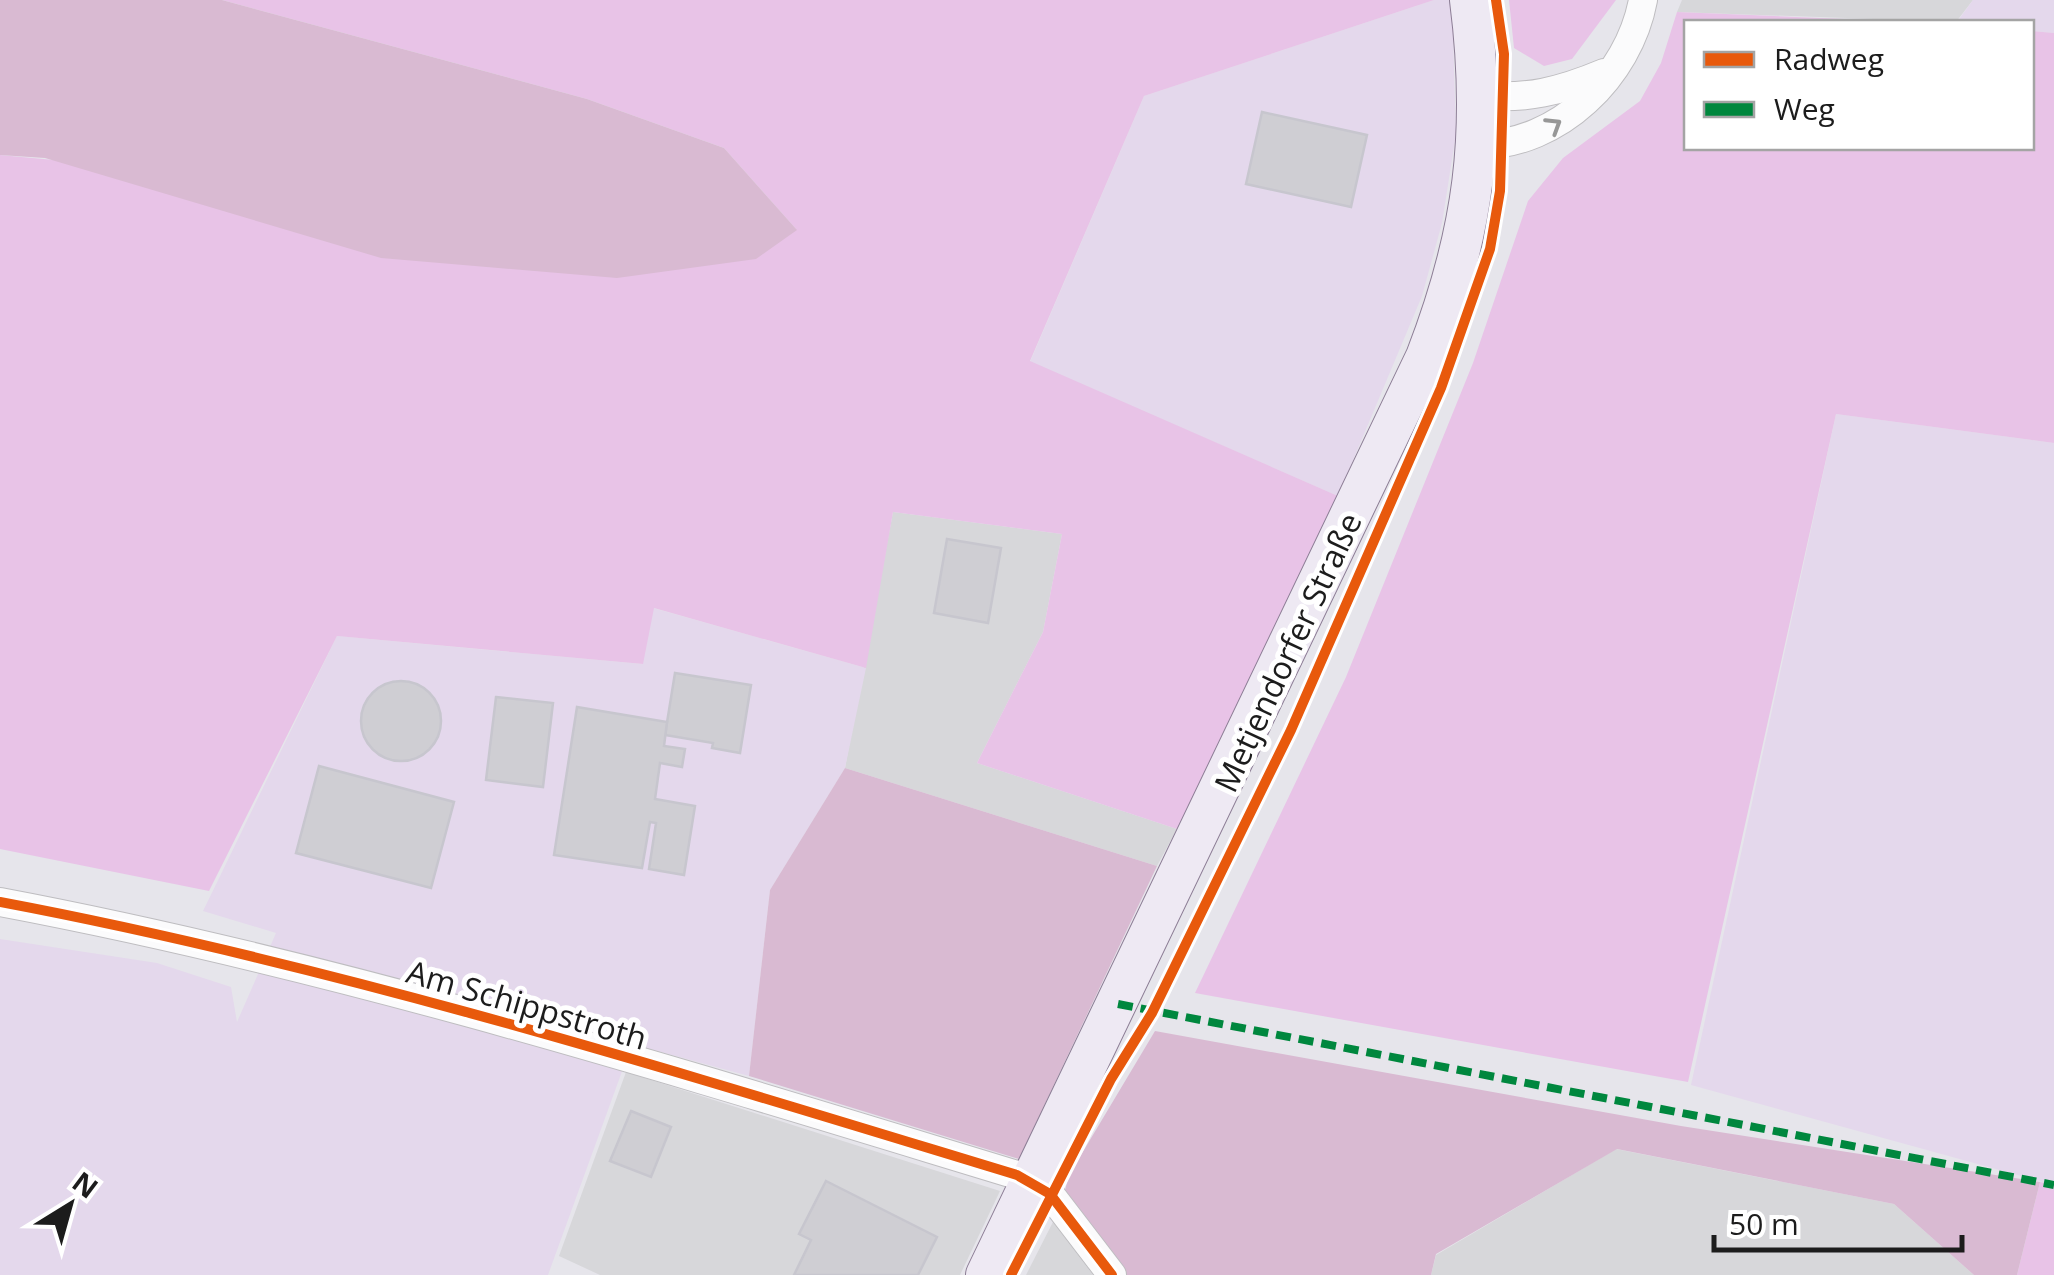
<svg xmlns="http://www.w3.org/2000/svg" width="2054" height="1275" font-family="'Open Sans',sans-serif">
	<rect width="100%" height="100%" fill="#e6e5eb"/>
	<g fill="#d7d7da">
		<polygon points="1682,0 1973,0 1956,22 1677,12"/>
		<polygon points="893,512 1062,534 1043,632 977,763 1177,829 1157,866 845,768"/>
		<polygon points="626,1072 1000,1191 960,1275 600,1275 559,1256"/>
		<polygon points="1616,1149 1894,1204 1974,1275 1431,1275 1436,1255"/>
		<polygon points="1053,1222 1065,1238 1093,1275 1026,1275"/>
	</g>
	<g fill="#e4d8ec">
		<polygon points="1434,0 1452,0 1456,134 1442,223 1422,296 1338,496 1030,362 1144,96"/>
		<polygon points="1973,0 2054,0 2054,33 2032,31 2032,22 1957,22"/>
		<polygon points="1836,414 2054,443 2054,1185 1691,1085"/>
		<polygon points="653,608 866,668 845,768 770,890 749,1076 632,1044 548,1275 0,1275 0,939 157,963 231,987 237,1022 276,933 203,911 337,636 642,664"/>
	</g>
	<g fill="#e8c3e7">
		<polygon points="222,0 1434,0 1144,96 1030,361 1338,496 1177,829 977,763 1043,632 1062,534 893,512 866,668 654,608 643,664 337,636 209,891 0,849 0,155 796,229 724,148 587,99"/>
		<polygon points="1509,0 1616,0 1572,59 1544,66 1514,48"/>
		<polygon points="1677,12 1918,22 1686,22 1686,148 2032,148 2032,31 2054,33 2054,443 1836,414 1688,1082 1195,993 1346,677 1473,363 1528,201 1563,158 1640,101 1661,63"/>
		<polygon points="2040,1182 2054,1185 2054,1275 2017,1275"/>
	</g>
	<g fill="#d9bad2">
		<polygon points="0,0 222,0 587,99 724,148 797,230 756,259 617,278 381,258 45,158 0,155"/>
		<polygon points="845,768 1157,866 1019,1159 749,1076 770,890"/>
		<polygon points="1155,1031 1681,1126 2040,1182 2017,1275 1974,1275 1894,1204 1617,1149 1436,1254 1431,1275 1126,1275 1064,1194 1069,1175"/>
	</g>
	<g fill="#cfced3" stroke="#c7c6ce" stroke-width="2.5">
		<polygon points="1262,112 1367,135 1351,207 1246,184"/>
		<polygon points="947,539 1001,548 988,623 934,613"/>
		<polygon points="675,673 751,685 740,753 712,748 713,743 665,735"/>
		<circle cx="401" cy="721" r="40"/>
		<polygon points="496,697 553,703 543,787 486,780"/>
		<polygon points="577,707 667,722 664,746 685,749 682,767 660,763 655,799 695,806 684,875 649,869 656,823 650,822 642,868 554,855"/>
		<polygon points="319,766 454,802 431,888 296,853"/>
		<polygon points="631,1111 671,1127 651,1177 610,1161"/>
		<polygon points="826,1181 937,1237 918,1275 794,1275 811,1240 799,1234"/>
	</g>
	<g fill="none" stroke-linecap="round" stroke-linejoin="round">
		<g stroke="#bebdc0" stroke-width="30">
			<g id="street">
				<path d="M1479 95C1526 100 1561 91 1604 73"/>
				<path d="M1479 145C1559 145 1629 76 1643 0"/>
				<path d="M0 902C345 967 681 1073 1017 1175L1050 1194 1112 1275"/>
			</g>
		</g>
		<g stroke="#8c7d95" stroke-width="42">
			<path id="secondary" d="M986 1275 1426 357C1474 233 1487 132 1470 0"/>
		</g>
		<use href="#street" stroke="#fbfbfc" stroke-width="28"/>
		<use href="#secondary" stroke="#eee9f3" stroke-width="40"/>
		<polyline stroke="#00873e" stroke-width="8" stroke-dasharray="15 8" stroke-linecap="butt" points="1118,1004 2054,1185"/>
		<g stroke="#fff" stroke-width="16">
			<g id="cycleway">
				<path d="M0 902C345 967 681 1073 1017 1175L1050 1194 1112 1275"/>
				<polyline points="1011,1275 1111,1079 1152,1013 1291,730 1441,388 1490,249 1500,191 1504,54 1496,0"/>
			</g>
		</g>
		<use href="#cycleway" stroke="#e8590c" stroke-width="10"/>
	</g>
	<defs><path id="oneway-chevron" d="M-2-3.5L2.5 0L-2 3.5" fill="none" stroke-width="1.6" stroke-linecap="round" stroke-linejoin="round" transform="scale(2.5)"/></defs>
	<use stroke="#979797" href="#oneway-chevron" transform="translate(1554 125) rotate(-32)"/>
	<g text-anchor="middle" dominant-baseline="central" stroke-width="10" stroke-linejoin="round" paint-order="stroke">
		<g font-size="32" fill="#1c1c1c" stroke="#fff">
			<text transform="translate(1287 652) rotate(-65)">Metjendorfer Straße</text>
			<text transform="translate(527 1004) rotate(16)">Am Schippstroth</text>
		</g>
	</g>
	<rect x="1684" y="20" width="350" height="130" fill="#ffffff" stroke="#a4a4a4" stroke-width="2.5"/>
	<rect x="1704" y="52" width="50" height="15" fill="#e8590c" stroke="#a4a4a4" stroke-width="2.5"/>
	<text x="1774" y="70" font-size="30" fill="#1c1c1c">Radweg</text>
	<rect x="1704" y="102" width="50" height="15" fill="#00873e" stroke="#a4a4a4" stroke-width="2.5"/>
	<text x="1774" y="120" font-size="30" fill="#1c1c1c">Weg</text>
	<g transform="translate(70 1205) rotate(37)" stroke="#ffffff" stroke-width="8" paint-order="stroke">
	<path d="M0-8L18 38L0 25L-18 38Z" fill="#1c1c1c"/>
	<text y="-15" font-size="28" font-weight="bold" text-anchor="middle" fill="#1c1c1c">N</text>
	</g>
	<path d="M1714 1235v15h248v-15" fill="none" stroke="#1c1c1c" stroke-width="5"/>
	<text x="1729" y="1235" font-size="30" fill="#1c1c1c" stroke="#ffffff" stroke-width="8" paint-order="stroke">50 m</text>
</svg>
